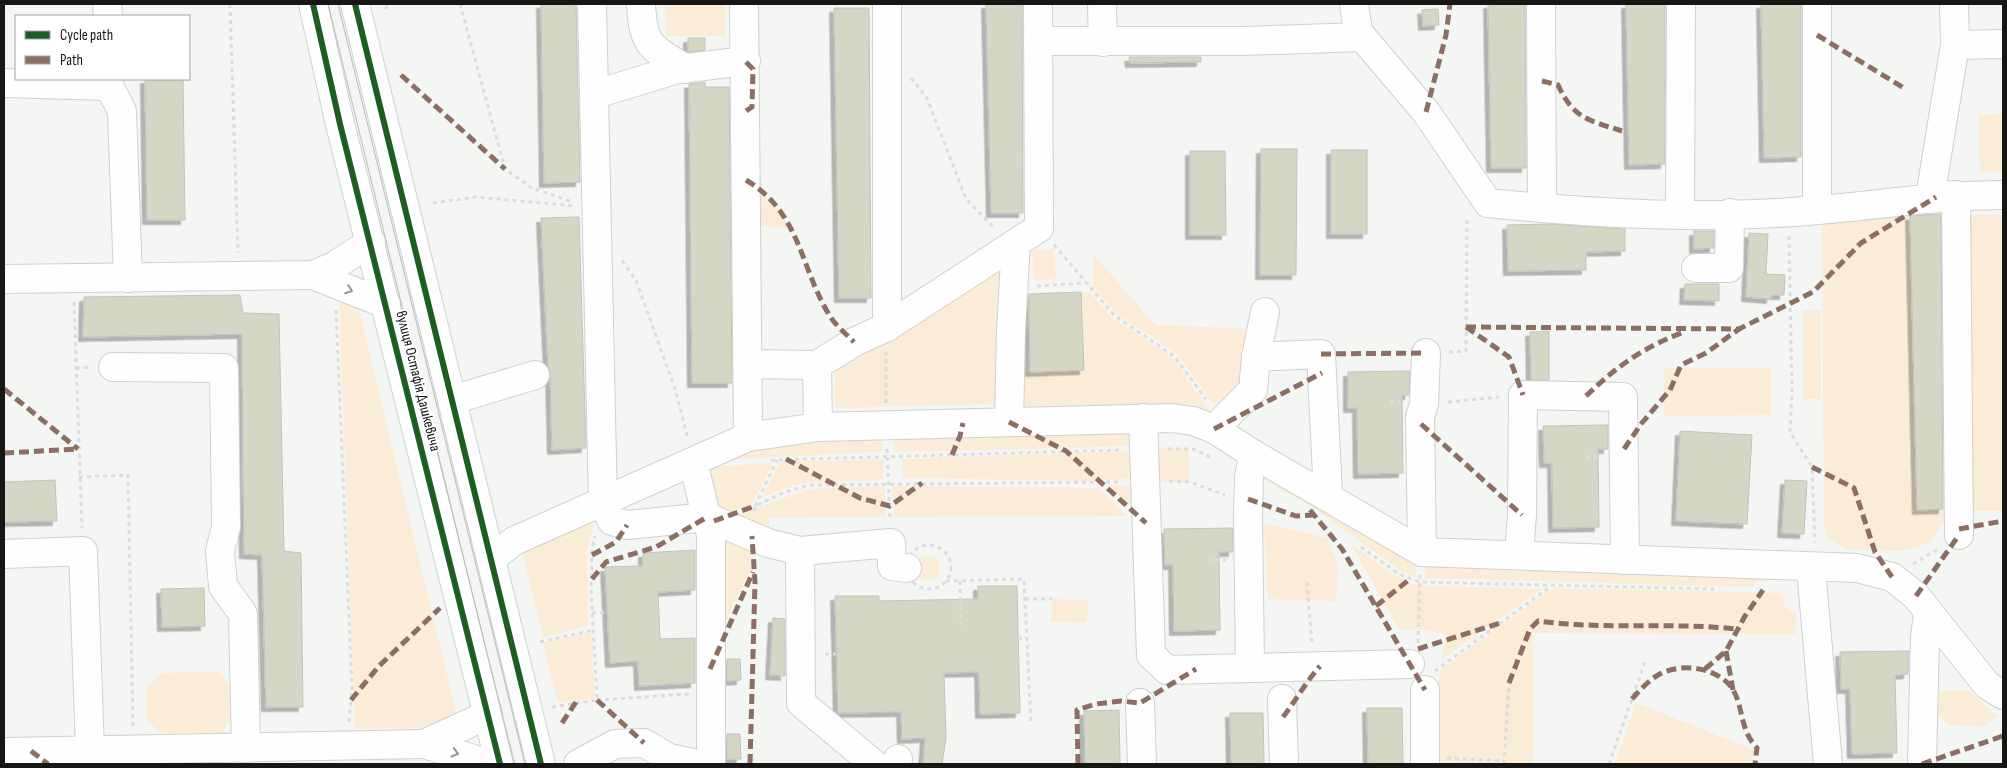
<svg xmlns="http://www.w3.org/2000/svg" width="2007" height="768" font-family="'Sofia Sans Condensed',sans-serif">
	<defs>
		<filter id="shadow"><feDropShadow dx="-4.5" dy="4.5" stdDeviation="0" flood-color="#0004"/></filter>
	</defs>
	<rect width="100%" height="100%" fill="#f3f6f3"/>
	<g fill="#faecd6">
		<polygon points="665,4 726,4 726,36 666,36"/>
		<polygon points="2003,114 2003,171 1980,172 1978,115"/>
		<polygon points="756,189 779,211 789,229 751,225"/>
		<polygon points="1964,214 2003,215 2003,511 1970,511"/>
		<polygon points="1910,215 1917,510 1952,509 1929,543 1903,551 1848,550 1829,539 1824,526 1822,217"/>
		<polygon points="1054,249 1056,279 1034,280 1032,250"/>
		<polygon points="1093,254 1155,325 1254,329 1249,388 1221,414 1176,353 1117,314 1093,286"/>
		<polygon points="1010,257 998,404 835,408 835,362"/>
		<polygon points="1081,292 1089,292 1113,318 1172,357 1214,417 1015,415 1014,370 1030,372 1084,370"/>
		<polygon points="339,298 357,302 456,712 425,727 355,729"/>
		<rect x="1803" y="310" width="18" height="89"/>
		<polygon points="1664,368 1771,368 1771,415 1664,416"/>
		<polygon points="1139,421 1139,446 894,452 894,428"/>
		<polygon points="882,429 882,452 712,460 750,441"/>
		<polygon points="1189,448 1190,482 1154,481 1153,449"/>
		<polygon points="1138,451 1141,478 1089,481 903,478 902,459"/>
		<polygon points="884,459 883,480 809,482 782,489 762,498 780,462"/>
		<polygon points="773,463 752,504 717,516 707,467"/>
		<polygon points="1262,475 1416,557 1416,578 1401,571 1312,507 1261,478"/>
		<polygon points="1106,485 1140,486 1144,516"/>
		<polygon points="885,486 885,517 769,518 769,529 731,517 810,489"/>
		<polygon points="892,486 1098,488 1127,516 894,517"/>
		<polygon points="596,513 587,550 588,626 543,637 521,546"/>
		<polygon points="1264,523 1328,538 1338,565 1336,601 1268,599"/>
		<polygon points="719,536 749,538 751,568 716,641"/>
		<polygon points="1351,544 1396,576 1415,585 1542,589 1442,659 1447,634 1423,630 1400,630"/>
		<polygon points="1427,555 1764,576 1765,580 1758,581 1752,587 1424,578"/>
		<circle cx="928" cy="568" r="12"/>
		<polygon points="1552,588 1783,593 1784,606 1797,615 1795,634 1533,633 1533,764 1434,764 1434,698 1441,669"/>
		<polygon points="1052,599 1088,600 1087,623 1051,622"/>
		<polygon points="591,632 595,698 558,702 543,643"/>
		<polygon points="219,672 231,688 231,718 221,734 160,733 147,719 146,690 160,673"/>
		<polygon points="1937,691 1970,691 1997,717 1982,727 1949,725 1934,711"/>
		<polygon points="1636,703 1756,751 1751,764 1615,764"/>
	</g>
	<g fill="#d5d6c4" stroke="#c2c3c0" filter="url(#shadow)">
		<polygon points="541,4 576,4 580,182 544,183"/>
		<polygon points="986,4 1022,4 1023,213 991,213"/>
		<polygon points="1488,4 1525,4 1526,168 1491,168"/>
		<polygon points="1626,4 1665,4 1665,164 1629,165"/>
		<polygon points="1761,4 1801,4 1801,157 1764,158"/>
		<polygon points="834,8 869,8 871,298 839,298"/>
		<polygon points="1438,9 1439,25 1423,26 1422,10"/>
		<polygon points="688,38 705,38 705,50 688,52"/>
		<polygon points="1129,57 1201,57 1201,62 1130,63"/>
		<polygon points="145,79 183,79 185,220 147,220"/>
		<polygon points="705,82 705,87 729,87 732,383 692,383 689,84"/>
		<polygon points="1261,149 1297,149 1296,275 1260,275"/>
		<rect x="1331" y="150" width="36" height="84"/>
		<polygon points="1190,151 1225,151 1226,235 1190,235"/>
		<polygon points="1941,214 1943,509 1917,510 1910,216"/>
		<polygon points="579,217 586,448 552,450 550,371 548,367 541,218"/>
		<polygon points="1552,224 1625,229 1625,251 1586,252 1586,270 1508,271 1507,225"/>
		<polygon points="1694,231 1714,231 1714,248 1694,249"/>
		<polygon points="1749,233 1768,234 1766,274 1785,275 1784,295 1771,295 1771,299 1746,297"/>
		<polygon points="1685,284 1719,284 1719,301 1684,300"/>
		<polygon points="1081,292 1084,370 1030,372 1029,294"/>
		<polygon points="240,295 243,313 279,314 284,551 301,553 303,707 266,707 262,555 244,554 242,334 83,337 84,297"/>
		<polygon points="1549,331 1549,380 1531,380 1530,332"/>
		<polygon points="1410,371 1409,395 1402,395 1403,473 1358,474 1357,408 1348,408 1348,372"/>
		<polygon points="1608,425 1608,449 1598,449 1599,527 1553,528 1552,463 1544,463 1543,426"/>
		<polygon points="1680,431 1752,435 1747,524 1676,521"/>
		<polygon points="55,480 57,521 4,522 4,482"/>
		<polygon points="1785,480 1807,481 1804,534 1782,533"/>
		<polygon points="1233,528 1233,552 1219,552 1220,630 1174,631 1173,565 1165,565 1164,529"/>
		<polygon points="695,550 695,590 658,592 660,639 695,638 695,683 639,686 638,661 610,663 605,567 643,566 643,553"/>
		<polygon points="978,586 1017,586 1020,713 980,714 979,672 944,673 946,738 942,764 923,764 925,738 902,739 901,712 838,713 835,596 879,596 879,601 978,599"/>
		<polygon points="204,588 205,626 162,627 161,589"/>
		<polygon points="773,618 785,619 785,676 770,675"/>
		<polygon points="1909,651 1908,674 1895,675 1897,753 1852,754 1850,689 1841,689 1840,652"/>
		<polygon points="727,659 740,659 741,680 727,681"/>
		<polygon points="1367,708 1402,708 1403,764 1368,764"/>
		<polygon points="1119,710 1120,764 1085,764 1084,711"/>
		<polygon points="1230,713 1263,713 1264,764 1231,764"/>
		<polygon points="727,734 740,734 741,759 727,759"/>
	</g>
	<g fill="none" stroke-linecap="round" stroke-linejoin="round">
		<g stroke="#cfd1cf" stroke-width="30">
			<g id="minor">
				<polyline points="107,4 108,16"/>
				<polyline points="313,4 340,124 500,764"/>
				<polyline points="355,4 541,764"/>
				<polyline points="592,4 603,504 612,521 627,525 707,517 768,543 800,551 891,543 892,566 907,568"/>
				<path d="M641 4C643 47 652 48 686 69"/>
				<polyline points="744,4 748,437"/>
				<polyline points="1102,4 1103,42"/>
				<polyline points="1541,4 1542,208"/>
				<polyline points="1817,4 1817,210"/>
				<polyline points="1954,4 1955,45 1930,197 1956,195 1959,535"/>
				<path d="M1358 32 1426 112 1488 203C1597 214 1708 220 1818 210 1880 205 1941 195 2003 195"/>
				<polyline points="1038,41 1244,41 1362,37 1358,32 1354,4"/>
				<polyline points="1955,45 2003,44"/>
				<polyline points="109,79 109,86 122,111 128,278"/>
				<polyline points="4,83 109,86"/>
				<polyline points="596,94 678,69 746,61"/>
				<polyline points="1680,215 1681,4"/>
				<polyline points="1696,268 1729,268 1730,213"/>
				<polyline points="313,275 386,304"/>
				<polyline points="4,279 313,275 334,266 371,242"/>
				<polyline points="887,327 887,4"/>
				<polyline points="1256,357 1321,354 1328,495"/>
				<polyline points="747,364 817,365 854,342 887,327 1039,228 1038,4"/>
				<polyline points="817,365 818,427"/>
				<polyline points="113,367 224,368 226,527 220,551 223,586 243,614 246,748"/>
				<polyline points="452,400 535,375"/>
				<polyline points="1143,418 1151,655 1167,670 1410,664"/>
				<polyline points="1009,422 1011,331 1016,243"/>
				<polyline points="1214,429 1253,390 1256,357 1265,312"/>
				<polyline points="693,462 711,535 711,764"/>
				<polyline points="800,551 801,703 874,764"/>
				<polyline points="1422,552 1420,417 1424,404 1426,353"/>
				<polyline points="4,554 83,551 90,750"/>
				<polyline points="1519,554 1522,515 1523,395 1623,397 1625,560"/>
				<polyline points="491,559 514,541 748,437 818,427 1172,418 1193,421 1214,429 1253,454 1422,552 1857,568 1892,577 1916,596 1987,685 2003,695"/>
				<polyline points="1811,568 1828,764"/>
				<polyline points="1250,667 1248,516 1249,477 1253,454"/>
				<polyline points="1425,690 1425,764"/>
				<polyline points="1282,699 1284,764"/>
				<polyline points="1140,703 1142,764"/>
				<polyline points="487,715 424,744 490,764"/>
				<polyline points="4,752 424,744"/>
				<polyline points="578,764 615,744 644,743 669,758 698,764"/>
				<polyline points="897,764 898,759"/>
				<polyline points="1922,764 1925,637 1928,614"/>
			</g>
		</g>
		<g stroke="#dcdcdc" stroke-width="3" stroke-dasharray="4 4" stroke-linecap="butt">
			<polyline points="230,4 238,253"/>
			<polyline points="460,4 505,169 532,188 573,202"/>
			<polyline points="385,9 389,4"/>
			<polyline points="911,78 927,98 966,199 995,229"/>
			<polyline points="433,203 476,197 575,206"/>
			<polyline points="1789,236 1792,392 1790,432 1812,467 1815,543"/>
			<polyline points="1054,245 1115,316 1174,356 1206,399"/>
			<polyline points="622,261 636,280 675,389 688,439"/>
			<polyline points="1037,286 1087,283"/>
			<polyline points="74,302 82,528"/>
			<polyline points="336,310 352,689 349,723"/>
			<polyline points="1449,352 1466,351 1467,216"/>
			<polyline points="76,368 90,367"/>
			<polyline points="1390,402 1400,402"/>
			<polyline points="1448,402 1499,397"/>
			<polyline points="886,403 886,352"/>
			<polyline points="887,449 890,521"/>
			<polyline points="1168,449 1193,449 1210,457"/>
			<polyline points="1586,457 1600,457"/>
			<polyline points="771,460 1122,450"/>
			<polyline points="79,477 128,475 133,726"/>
			<polyline points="1169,481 1190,482 1225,495"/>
			<polyline points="755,506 777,460"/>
			<polyline points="754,511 755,506 785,492 810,485 1122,482"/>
			<circle cx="929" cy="567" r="22"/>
			<polyline points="1361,547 1399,574 1419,582 1714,589"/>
			<polyline points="1207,560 1226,560"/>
			<polyline points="1913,564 1940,548"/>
			<polyline points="946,581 1024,579 1031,725"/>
			<polyline points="960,581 961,626"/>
			<polyline points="1307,582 1312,644"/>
			<polyline points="1025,599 1052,599"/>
			<polyline points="592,613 607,612"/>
			<polyline points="1018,638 1027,639"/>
			<polyline points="540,642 593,630"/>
			<polyline points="1418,643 1420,575"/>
			<polyline points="825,654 836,654"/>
			<polyline points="1435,671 1551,586"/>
			<polyline points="597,700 689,694"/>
			<polyline points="552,707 597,700 591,589 592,549 595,536"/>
			<polyline points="1447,758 1504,761"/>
			<polyline points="1504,764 1509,683"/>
			<polyline points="1609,764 1646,659"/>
		</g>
		<use href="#minor" stroke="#fdfefd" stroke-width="28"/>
		<g stroke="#b9bab9" stroke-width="1">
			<polyline points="328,4 514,764"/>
			<polyline points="338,4 525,764"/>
		</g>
		<g stroke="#8d6e63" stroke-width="5" stroke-dasharray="10 5" stroke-linecap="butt">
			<polyline points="1817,35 1904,88"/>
			<polyline points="746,62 753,69 752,107 746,111"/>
			<polyline points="401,75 505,169"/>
			<path d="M1542 81 1558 85C1574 119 1588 120 1622 131"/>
			<polyline points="1426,112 1446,35 1450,4"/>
			<path d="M746 180C800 213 799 263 828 313 834 324 845 333 854 342"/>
			<polyline points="1466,327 1739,329 1813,292 1861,243 1936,197"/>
			<polyline points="1466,327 1509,357 1523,395"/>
			<polyline points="1321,354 1426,353"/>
			<polyline points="4,389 78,449"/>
			<path d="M1586 396C1617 366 1644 347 1684 332"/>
			<polyline points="1009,422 1066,451 1146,523"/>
			<polyline points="1421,424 1522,515"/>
			<polyline points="1214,429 1322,373"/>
			<polyline points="1624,449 1641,424 1670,390 1681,365 1706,353 1739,329"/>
			<polyline points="4,453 78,449"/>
			<polyline points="952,455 960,436 963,423"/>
			<polyline points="786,459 860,498 890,506 922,483"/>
			<polyline points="1812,467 1854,488 1875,552 1892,577"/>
			<polyline points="1248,499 1296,516 1314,515"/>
			<polyline points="1310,510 1342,549 1425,690"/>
			<polyline points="714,521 755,506"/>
			<polyline points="1959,529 2003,521"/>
			<polyline points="592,555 616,542 627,525"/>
			<polyline points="592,579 606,562 656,547 707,517"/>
			<polyline points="1916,596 1959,535"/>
			<polyline points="1376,606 1410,579"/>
			<polyline points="1418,649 1500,623"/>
			<polyline points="1726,651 1733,690"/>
			<polyline points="710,669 753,572"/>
			<polyline points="1705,669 1726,651 1745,616 1763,590"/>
			<path d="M1509 683 1530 629 1538 621C1604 630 1671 622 1737 629"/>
			<path d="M1632 699C1640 690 1648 681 1658 675 1680 662 1717 667 1732 688 1744 707 1739 729 1757 748L1755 764"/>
			<polyline points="351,700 379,666 440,608"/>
			<polyline points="597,700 644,743"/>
			<path d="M1283 717C1296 700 1306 682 1320 666"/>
			<polyline points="562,723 576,702"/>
			<polyline points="31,751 48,764"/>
			<polyline points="750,764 755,582 752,536"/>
			<polyline points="1078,764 1077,710 1096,704 1121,701 1140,703 1196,669"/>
			<polyline points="1922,764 2003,736"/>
		</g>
		<g stroke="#fff" stroke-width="9">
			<g id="cycleway">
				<polyline points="313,4 340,124 500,764"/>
				<polyline points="355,4 541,764"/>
			</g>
		</g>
		<use href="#cycleway" stroke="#1b5e20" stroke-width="6"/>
	</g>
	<defs><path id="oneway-chevron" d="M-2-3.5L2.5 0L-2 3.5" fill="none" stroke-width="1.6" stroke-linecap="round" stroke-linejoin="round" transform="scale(1.25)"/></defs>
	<g stroke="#959695">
		<use href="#oneway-chevron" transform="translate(349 290) rotate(20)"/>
		<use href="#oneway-chevron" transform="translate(455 753) rotate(16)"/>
	</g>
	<g text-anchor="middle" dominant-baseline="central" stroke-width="4" stroke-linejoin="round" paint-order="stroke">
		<g font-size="15" fill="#161715" stroke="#fff">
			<text transform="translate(418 381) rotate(76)">вулиця Остафія Дашкевича</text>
		</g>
	</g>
	<rect width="2007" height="768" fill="none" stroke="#161715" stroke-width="10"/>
	<rect x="15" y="15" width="175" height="65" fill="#ffffff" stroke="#a2a2a1"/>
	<rect x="25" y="31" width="25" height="8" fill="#1b5e20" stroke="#a2a2a1"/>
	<text x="60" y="40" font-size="15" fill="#161715">Cycle path</text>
	<rect x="25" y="56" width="25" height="8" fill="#8d6e63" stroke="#a2a2a1"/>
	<text x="60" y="65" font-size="15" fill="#161715">Path</text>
</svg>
